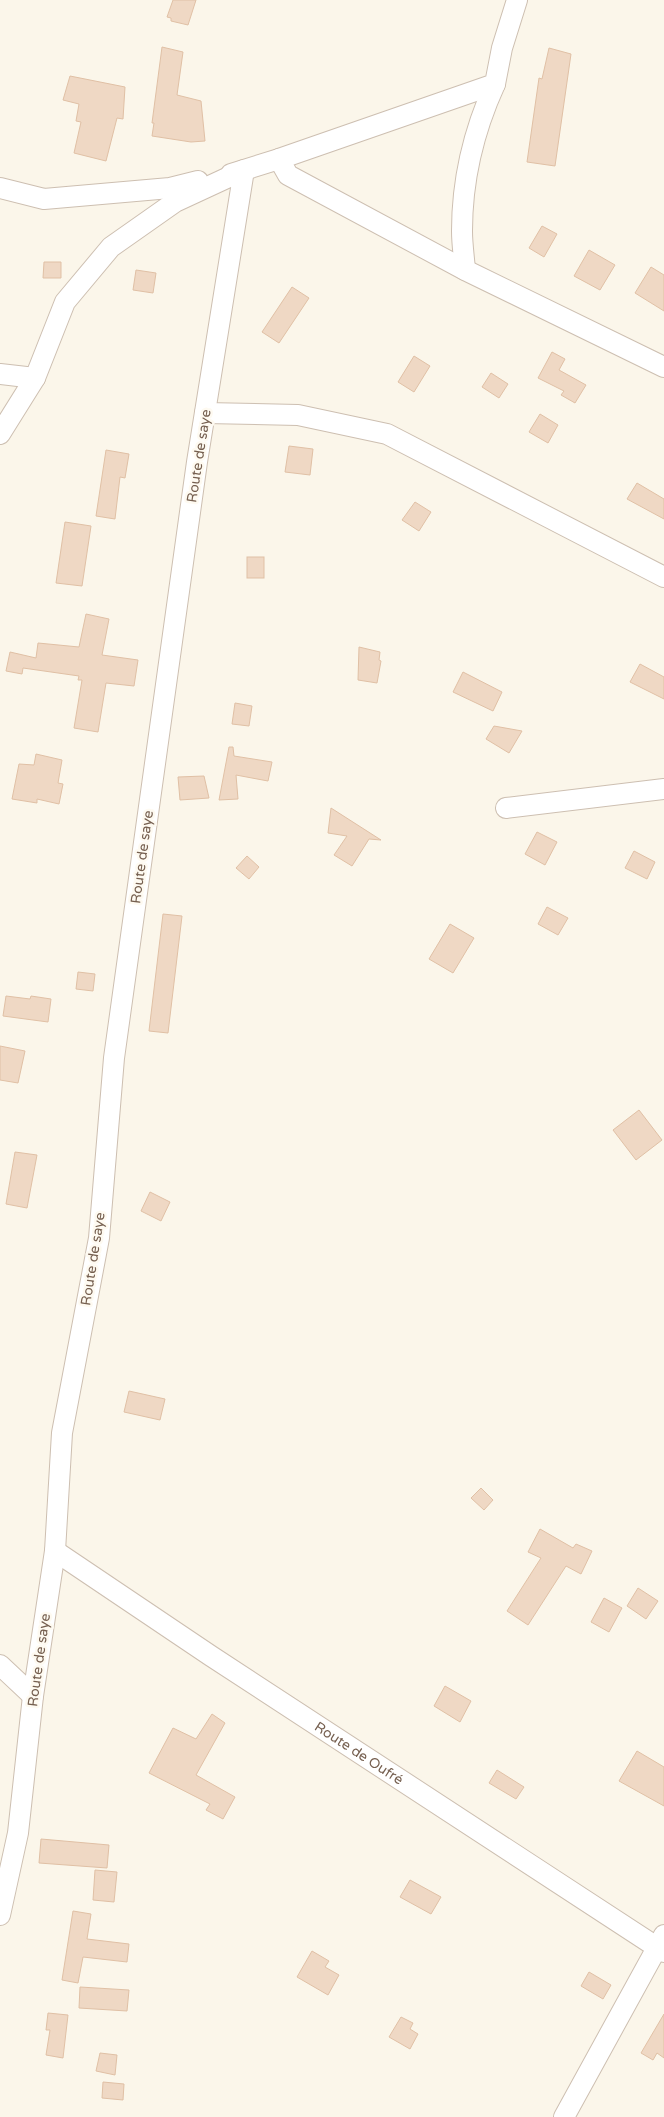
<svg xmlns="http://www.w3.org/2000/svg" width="664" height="2117" font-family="'Varela Round',sans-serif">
	<rect width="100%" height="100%" fill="#fbf6ea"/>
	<g fill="#efd8c4" stroke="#e0c0a5">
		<polygon points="173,0 196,0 188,25 171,21 171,18 167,17"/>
		<polygon points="162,47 183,52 177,95 201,101 205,141 191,142 152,136 154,123 152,123"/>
		<polygon points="549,48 571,54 555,166 527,162 539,78 542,79"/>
		<polygon points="70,76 125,87 123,119 117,118 106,161 74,153 81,122 76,121 79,104 63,100"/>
		<polygon points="542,226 557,234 544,257 529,248"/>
		<polygon points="589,250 615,265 600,290 574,276"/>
		<polygon points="44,262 61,262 61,278 43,278"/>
		<polygon points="651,267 664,275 664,311 635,293"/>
		<polygon points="136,270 156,273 153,293 133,290"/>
		<polygon points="292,287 309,298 279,343 262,332"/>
		<polygon points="552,352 565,359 559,370 586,385 575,403 561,395 564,391 538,378"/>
		<polygon points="414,356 430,366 414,392 398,382"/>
		<polygon points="491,373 508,384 499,398 482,387"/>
		<polygon points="540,414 558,425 548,443 529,432"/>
		<polygon points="289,446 313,449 310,475 285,472"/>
		<polygon points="106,450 129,454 125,478 120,477 115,519 96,516"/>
		<polygon points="637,483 664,499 664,519 627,499"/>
		<polygon points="415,502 431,512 419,531 402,520"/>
		<polygon points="65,522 91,526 82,586 56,583"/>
		<rect x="247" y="557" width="17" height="21"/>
		<polygon points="86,614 109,619 102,655 138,660 134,686 106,683 98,732 74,728 82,680 78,680 79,676 23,668 22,674 6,671 10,652 36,658 38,643 79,647"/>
		<polygon points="359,647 380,652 379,660 381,661 377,683 358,680"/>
		<polygon points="640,664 664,677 664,699 630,682"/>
		<polygon points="463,672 502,692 493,711 453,692"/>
		<polygon points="235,703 252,706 249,726 232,724"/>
		<polygon points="494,726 522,731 509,753 486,739"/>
		<polygon points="229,747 233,747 234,756 272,762 268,781 236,775 238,799 219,800"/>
		<polygon points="36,754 62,760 58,783 63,784 59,804 37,799 37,803 12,799 19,764 34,765"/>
		<polygon points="204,776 209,798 180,800 178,777"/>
		<polygon points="331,808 381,840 369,839 352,866 334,855 347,836 328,833"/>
		<polygon points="537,832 557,842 545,865 525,854"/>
		<polygon points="634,851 655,862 647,879 625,868"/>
		<polygon points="247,856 259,867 249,879 236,868"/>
		<polygon points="547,907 568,918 558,935 538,924"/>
		<polygon points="163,914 182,916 168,1033 149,1031"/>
		<polygon points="450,924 474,938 453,973 429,959"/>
		<polygon points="78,972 95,974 93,991 76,989"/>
		<polygon points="6,996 30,999 31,996 51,999 48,1022 3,1016"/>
		<polygon points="0,1046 25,1051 18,1083 0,1080"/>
		<polygon points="639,1110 662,1140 636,1160 613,1130"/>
		<polygon points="15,1152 37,1155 27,1208 6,1204"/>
		<polygon points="150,1192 170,1202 161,1221 141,1211"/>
		<polygon points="129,1391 165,1399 160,1420 124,1412"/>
		<polygon points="481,1488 493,1500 484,1510 471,1498"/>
		<polygon points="540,1529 573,1548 576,1544 592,1551 581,1574 566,1566 528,1625 507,1611 541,1558 528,1552"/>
		<polygon points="638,1588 658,1601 646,1619 627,1606"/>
		<polygon points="604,1598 622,1608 609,1632 591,1622"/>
		<polygon points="445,1686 471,1701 460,1722 434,1706"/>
		<polygon points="212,1714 225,1723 196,1775 235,1797 223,1819 206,1810 210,1804 149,1773 173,1728 196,1739"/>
		<polygon points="637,1751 664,1767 664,1806 619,1781"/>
		<polygon points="497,1770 524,1787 516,1799 489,1783"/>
		<polygon points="41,1839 109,1845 107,1868 39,1863"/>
		<polygon points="95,1870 117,1872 114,1902 93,1900"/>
		<polygon points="410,1880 441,1897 431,1914 400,1897"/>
		<polygon points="73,1911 91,1914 87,1939 129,1944 127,1962 83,1957 78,1983 62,1980"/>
		<polygon points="312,1951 329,1961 325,1967 339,1975 328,1995 297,1977"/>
		<polygon points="589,1972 611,1985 603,1999 581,1986"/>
		<polygon points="80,1987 129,1990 127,2011 79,2008"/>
		<polygon points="48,2013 68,2015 63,2058 46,2055 50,2030 46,2030"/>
		<polygon points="664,2014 664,2058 657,2053 653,2060 641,2053"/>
		<polygon points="401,2017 413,2023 410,2029 418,2034 410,2049 389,2037"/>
		<polygon points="100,2053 117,2055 115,2075 96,2071"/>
		<polygon points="103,2082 124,2084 123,2100 102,2098"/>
	</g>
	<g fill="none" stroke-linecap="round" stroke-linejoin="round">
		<g stroke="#cdbfb1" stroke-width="22">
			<g id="minor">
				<polyline points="279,159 288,175 465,270 664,367"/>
				<polyline points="231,174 279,159 495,84 502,48 517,0"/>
				<polyline points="0,188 44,199 170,188 198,181"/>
				<path d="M465 270C464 257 462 244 462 231 462 181 474 130 495 84"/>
				<polyline points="0,374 35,378"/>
				<polyline points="205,413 298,415 387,434 664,577"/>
				<polyline points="0,434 35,378 65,302 111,247 175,202 244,170 197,462 114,1058 99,1238 62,1433 55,1551 33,1696 18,1833 0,1915"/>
				<polyline points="506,808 664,789"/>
				<path id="s1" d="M55 1551 211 1656 664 1952"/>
				<polyline points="0,1665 33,1696"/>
				<polyline points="564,2117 664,1935"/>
			</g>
		</g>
		<use href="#minor" stroke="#fff" stroke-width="20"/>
	</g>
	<g text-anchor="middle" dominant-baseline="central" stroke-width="5" stroke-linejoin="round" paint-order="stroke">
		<g font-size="14" fill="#755f4f" stroke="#fefaf1">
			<text transform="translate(199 456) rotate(-81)">Route de saye</text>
			<text transform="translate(142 857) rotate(-82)">Route de saye</text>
			<text transform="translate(93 1259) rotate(-81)">Route de saye</text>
			<text transform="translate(39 1660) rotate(-82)">Route de saye</text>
			<text stroke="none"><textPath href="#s1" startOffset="365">Route de Oufré</textPath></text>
		</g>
	</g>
</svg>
